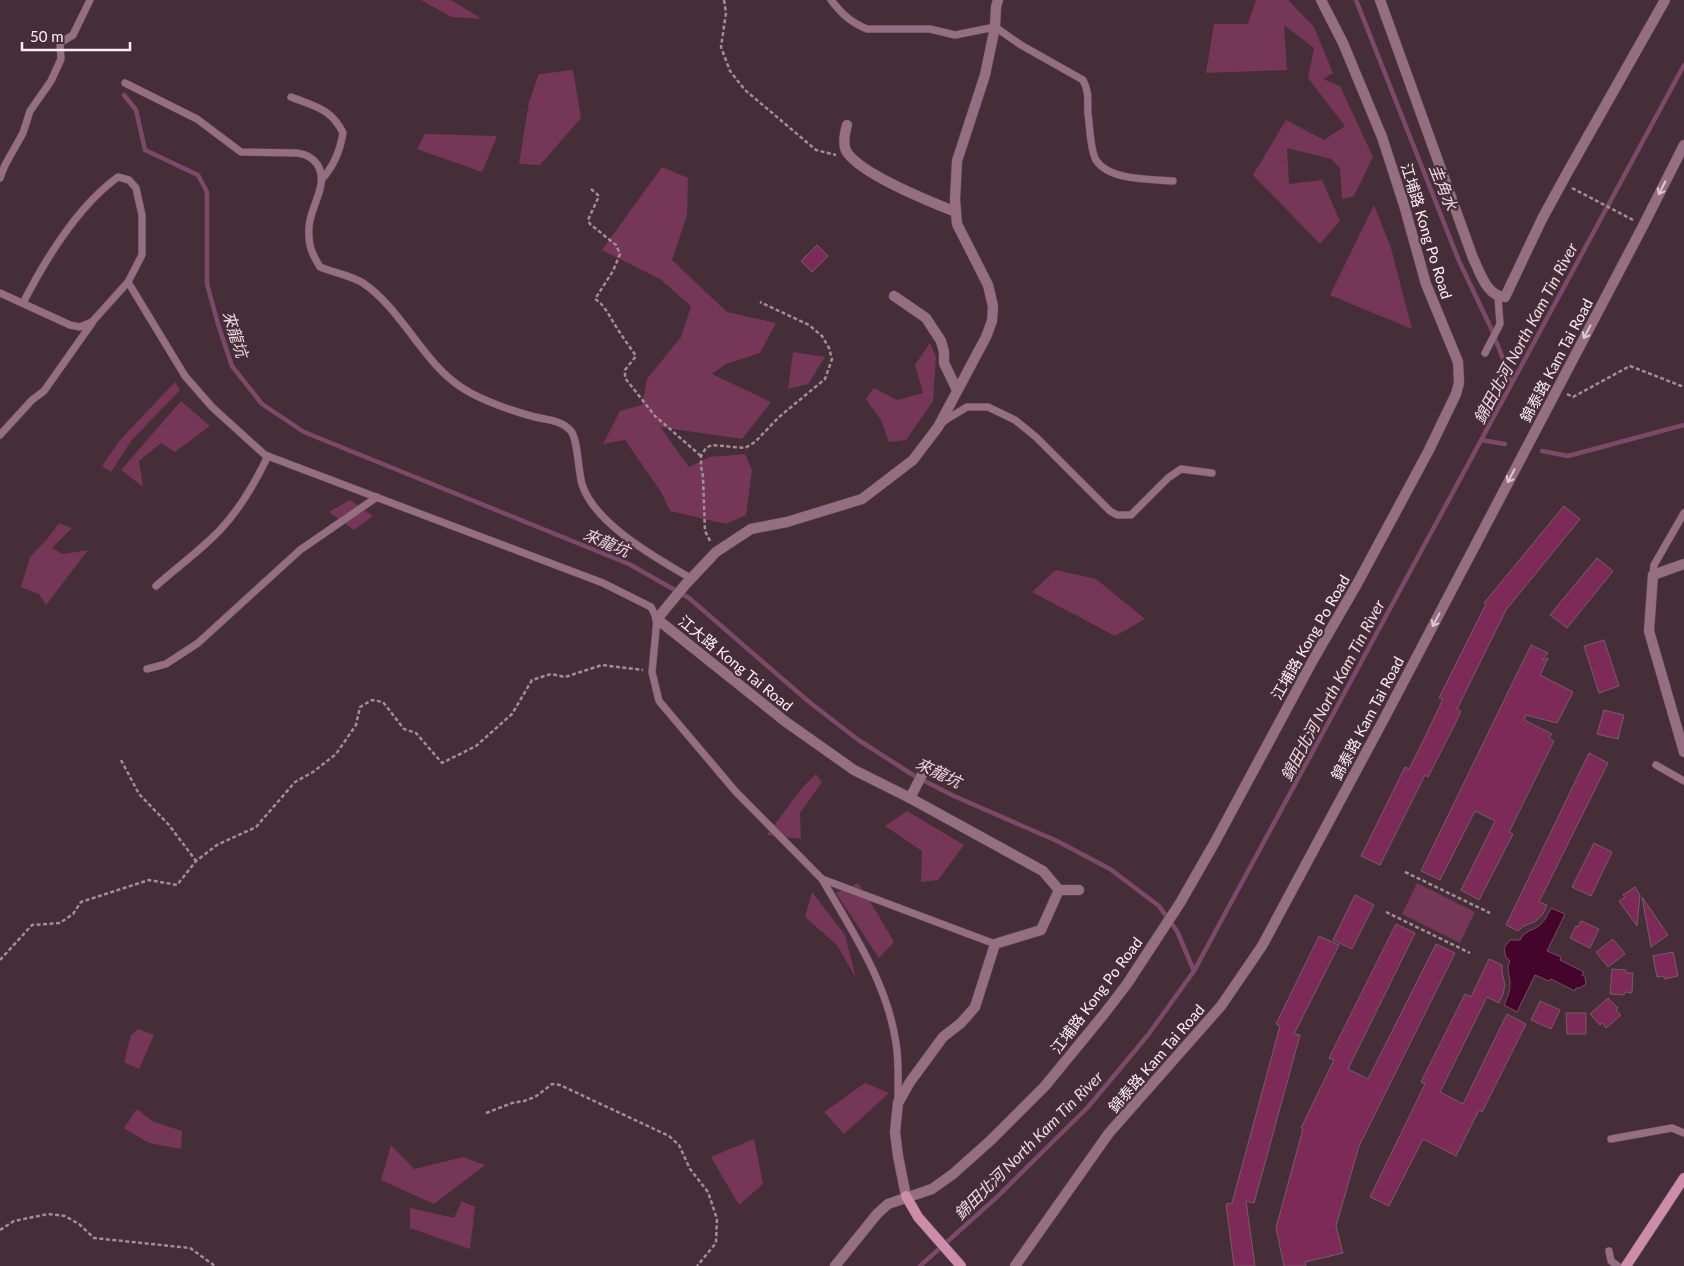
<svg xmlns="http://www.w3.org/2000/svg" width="1684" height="1266" font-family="Lato,'Noto Sans TC',sans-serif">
	<rect width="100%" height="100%" fill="#462e39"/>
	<g fill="#753657">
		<polygon points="421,0 451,0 482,19 452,17"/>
		<polygon points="1256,0 1288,0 1314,27 1333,73 1323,79 1340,86 1373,157 1354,196 1342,199 1340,168 1331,159 1287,148 1289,184 1322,180 1340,221 1320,244 1253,175 1286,120 1324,140 1345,126 1308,78 1314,48 1284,25 1287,70 1206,73 1214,24 1248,24"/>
		<polygon points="573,70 581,118 540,165 519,164 529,102 539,74"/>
		<polygon points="425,134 497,136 482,172 417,149"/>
		<polygon points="662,167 688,178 687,215 672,260 727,312 776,323 760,353 726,364 712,374 771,402 742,439 660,427 689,467 709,457 745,454 752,470 746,515 726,524 670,511 661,492 625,440 603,444 620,411 642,405 647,379 681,337 691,306 660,279 602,250"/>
		<polygon points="1374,205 1391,248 1412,329 1330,295"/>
		<polygon points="930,343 936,357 933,401 906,440 889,442 881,420 866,399 874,388 897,400 923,393 915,365"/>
		<polygon points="793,352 825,357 808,384 788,389"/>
		<polygon points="175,382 180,390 131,441 111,472 102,466 121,439"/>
		<polygon points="181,401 210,426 175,452 161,443 139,461 143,487 121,470"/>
		<polygon points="350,500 373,516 354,530 329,512"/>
		<polygon points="59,523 72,528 52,548 63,554 88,550 46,605 39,594 21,587 30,557 48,538"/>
		<polygon points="1056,570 1096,579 1145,619 1115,636 1032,592"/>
		<polygon points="816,774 822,782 800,813 801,839 767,835 802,788"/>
		<polygon points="907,811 964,845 938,880 921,882 922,851 885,826"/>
		<polygon points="858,883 877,913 894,942 879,958 836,893"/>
		<polygon points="1417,883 1475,912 1460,943 1402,914"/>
		<polygon points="812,892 845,935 856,978 837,945 805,917"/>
		<polygon points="138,1029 154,1035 139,1069 124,1062 131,1035"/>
		<polygon points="865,1083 889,1093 844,1134 824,1112"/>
		<polygon points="137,1109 152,1121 182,1131 181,1149 149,1143 124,1128"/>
		<polygon points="754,1139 763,1184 739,1205 711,1157"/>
		<polygon points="391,1145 414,1169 463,1157 485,1165 434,1204 381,1180"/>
		<polygon points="462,1201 475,1207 470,1249 410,1228 410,1208 454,1218"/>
	</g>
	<path fill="#44042b" stroke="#7c4a68" d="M1551 908 1565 914 1547 951 1561 957 1560 960 1584 972 1582 975 1585 977 1586 984 1580 988H1576L1575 991 1551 979 1549 981 1535 975 1517 1012 1504 1005C1507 998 1510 992 1510 985 1511 975 1505 970 1510 961L1506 957 1504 948 1510 940H1520C1525 930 1531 932 1540 925 1545 921 1548 914 1551 908Z"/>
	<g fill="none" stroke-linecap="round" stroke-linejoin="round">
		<g stroke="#7c4a68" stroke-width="4.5">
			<polyline points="1356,0 1459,261 1491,328 1512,382"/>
			<polyline points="124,95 136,110 145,150 198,175 207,192 207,284 218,324 232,366 262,404 304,432 629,564 689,598 808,701 857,739 913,775 954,796 1057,841 1110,869 1159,906 1177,931 1194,971"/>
			<polyline points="1481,440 1505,444"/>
			<polyline points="1542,451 1568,456 1684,425"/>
			<polyline points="920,1266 997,1197 1088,1107 1148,1035 1194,971 1684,65"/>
		</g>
	</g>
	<g fill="#7e2a58" stroke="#775b68">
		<polygon points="817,245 828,256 812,272 801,261"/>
		<polygon points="1564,506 1580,519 1506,610 1457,709 1461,711 1455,724 1428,777 1425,775 1380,865 1361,856 1405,767 1409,769 1426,735 1443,699 1439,698 1486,604 1484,603"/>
		<polygon points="1597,558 1613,571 1567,628 1550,615"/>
		<polygon points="1604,640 1619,686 1599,693 1584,646"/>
		<polygon points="1531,645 1548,653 1542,660 1548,658 1540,675 1573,692 1557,723 1526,715 1524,720 1552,734 1549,738 1554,741 1509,832 1513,834 1479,900 1461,890 1495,821 1475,811 1440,880 1421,871"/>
		<polygon points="1604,710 1624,715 1618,739 1597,734"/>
		<polygon points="1589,753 1608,763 1539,902 1547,905 1543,914 1536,921 1524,926 1518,931 1506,925"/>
		<polygon points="1594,843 1612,852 1591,896 1572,887"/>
		<polygon points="1635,887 1640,895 1637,926 1619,901 1625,897 1623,895"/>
		<polygon points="1355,895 1374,905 1352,949 1333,940"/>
		<polygon points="1642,897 1668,935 1651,947"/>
		<polygon points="1581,921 1599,929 1590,948 1570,938 1576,926 1578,927"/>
		<polygon points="1396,924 1415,933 1348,1069 1368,1079 1436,944 1455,953 1359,1146 1336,1226 1343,1253 1305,1262 1306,1266 1284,1266 1276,1228 1303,1129 1301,1128 1334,1060 1329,1058"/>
		<polygon points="1319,936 1339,945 1294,1034 1300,1035 1254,1203 1246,1201 1255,1266 1234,1266 1226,1204 1232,1203 1280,1026 1276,1024"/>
		<polygon points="1613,939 1625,954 1608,967 1596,952"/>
		<polygon points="1673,952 1678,976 1664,979 1664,976 1657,977 1653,956"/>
		<polygon points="1489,959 1502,965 1502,972 1505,985 1503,994 1499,1003 1487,997 1440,1092 1463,1104 1507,1014 1526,1024 1482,1112 1479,1110 1456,1156 1423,1139 1389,1206 1370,1197 1425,1084 1421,1082 1465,994 1471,997"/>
		<polygon points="1612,969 1626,970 1626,973 1633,973 1632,993 1625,992 1624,995 1610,994"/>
		<polygon points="1608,998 1618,1008 1616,1010 1621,1015 1606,1028 1602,1023 1600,1025 1590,1014"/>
		<polygon points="1540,1001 1560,1010 1551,1029 1531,1020"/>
		<polygon points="1566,1013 1586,1013 1586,1034 1567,1034"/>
	</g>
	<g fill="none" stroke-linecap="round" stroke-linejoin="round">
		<g stroke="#644d57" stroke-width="8">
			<g id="lane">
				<path d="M831 0C842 14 850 22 867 29H930L955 35 995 27 1021 45 1083 80C1090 94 1087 100 1088 114 1090 126 1090 150 1096 160 1109 181 1151 179 1173 181"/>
				<path d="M125 83 197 119 241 152 297 153C306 154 312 157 317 164 330 184 310 206 309 227 308 245 311 252 320 267 332 272 352 276 363 283 403 310 423 364 464 389 481 400 515 412 535 417 547 420 561 420 570 430 578 437 578 471 582 484 594 524 658 559 692 579"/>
				<path d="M291 97C314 106 332 109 343 133 340 151 334 166 322 179"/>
				<polyline points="0,178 5,165 23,133 30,111 51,81 61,59 60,43 73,35 90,0"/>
				<polyline points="128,282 185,376 212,407 265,455 603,583 651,607 657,619 652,672 659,701 736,792 822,879 995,944"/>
				<path d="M0 293 70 325 80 327 92 322 128 282 142 255V215L136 188 129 180 118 177C79 205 45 260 23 303"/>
				<polyline points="1485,353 1500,324 1498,297"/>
				<polyline points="942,423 947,419 967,407 988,407 1015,420 1036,437 1110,511 1117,515 1131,515 1168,478 1181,469 1212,473"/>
				<polyline points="0,435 32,400 44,391 92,323"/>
				<polyline points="1653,575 1654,565 1684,513"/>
				<path d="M156 586C176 568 201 550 220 530 240 509 255 483 268 456"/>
				<polyline points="147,669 166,664 198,643 300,550 377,497"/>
				<polyline points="1656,765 1684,781"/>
				<path d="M822 879C852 931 887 982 896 1043 899 1061 898 1081 898 1100"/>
				<polyline points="1611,1139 1672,1128 1684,1133"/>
				<polyline points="1609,1251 1611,1261 1618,1266"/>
			</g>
		</g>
		<g stroke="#644d57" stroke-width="11">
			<g id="street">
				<path d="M1380 0 1473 258C1480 272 1487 297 1505 297L1542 219 1566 175 1665 0"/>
				<path d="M847 125C845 132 843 140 845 148 852 171 933 203 956 212"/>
				<polyline points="894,296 926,318 941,341 944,352 944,363 957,390"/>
				<polyline points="1684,564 1653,575 1649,631 1684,752"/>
				<polyline points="910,798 924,771"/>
				<polyline points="1059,890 1079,890"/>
				<polyline points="906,1196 898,1156 895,1132 898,1103 910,1082 943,1037 961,1023 975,1007 995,944 1041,930 1059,890 1043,871 910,798 854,770 786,722 657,619 685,585 716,552 751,529 787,522 862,499 913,460 938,427 986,337 992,321 993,306 988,285 957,224 955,200 957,161 985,75 995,27 996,7 998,0"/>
				<polyline points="835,1266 877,1214 888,1204 932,1189 953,1174 991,1140 1045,1086 1104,1014 1127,984 1180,903 1215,842 1313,660 1357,584 1429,450 1456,394 1459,383 1458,362 1426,284 1404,205 1382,137 1343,43 1321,0"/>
				<polyline points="1015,1266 1109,1133 1221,1006 1262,946 1385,717 1643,226 1684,145"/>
			</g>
		</g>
		<g stroke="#644d57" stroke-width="11">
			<g id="secondary">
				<polyline points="906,1196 918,1217 961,1266"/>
				<polyline points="1626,1266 1684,1178"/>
			</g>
		</g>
		<g stroke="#a28e97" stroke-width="2.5" stroke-dasharray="4 2.5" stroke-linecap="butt">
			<polyline points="724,0 726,13 721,47 730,71 745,90 816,150 836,155"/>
			<polyline points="1572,188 1633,220"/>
			<path d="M591 189 599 196 588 220 590 224 616 245 620 254 613 271 595 299C606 306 610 318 617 328 623 338 630 347 636 356L625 370V378L655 416 701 456"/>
			<polyline points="1567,394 1573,397 1630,366 1684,387"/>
			<polyline points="710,541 705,531 703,477 701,466 701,456 706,448 712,445 745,448 755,442 779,417 825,379 832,359 829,348 822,336 809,325 760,302"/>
			<polyline points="121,760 139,794 169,825 196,861"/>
			<polyline points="1405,872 1490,913"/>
			<polyline points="1386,912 1470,953"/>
			<polyline points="0,960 32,925 60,923 73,914 81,902 149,880 177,885 196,861 217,845 256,827 295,782 313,772 336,754 356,725 360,707 372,700 383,702 404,729 416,733 442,763 476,746 512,714 532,680 551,674 565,677 602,665 643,670"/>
			<polyline points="486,1113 512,1103 524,1101 535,1097 552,1084 560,1085 669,1136 679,1145 690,1169 708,1192 717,1219 716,1243 697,1266"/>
			<polyline points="0,1230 14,1221 48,1214 65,1216 79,1224 94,1238 190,1248 215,1266"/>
		</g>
		<use href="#lane" stroke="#966e81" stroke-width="7"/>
		<use href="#street" stroke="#966e81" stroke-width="10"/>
		<use href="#secondary" stroke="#cc8caa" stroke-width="10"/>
	</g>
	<defs><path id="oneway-shaft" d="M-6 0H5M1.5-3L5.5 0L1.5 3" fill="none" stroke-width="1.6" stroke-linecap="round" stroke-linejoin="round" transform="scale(1.25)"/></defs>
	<g stroke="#e0c8d2">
		<use href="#oneway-shaft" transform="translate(1662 188) rotate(117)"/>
		<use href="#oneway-shaft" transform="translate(1587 332) rotate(118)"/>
		<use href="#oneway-shaft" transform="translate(1511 476) rotate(118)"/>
		<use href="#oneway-shaft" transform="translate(1436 620) rotate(118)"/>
	</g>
	<g text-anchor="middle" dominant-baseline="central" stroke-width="4.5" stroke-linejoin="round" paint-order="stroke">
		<g font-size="15" fill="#ffeef5" stroke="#462e39">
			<text transform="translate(1427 231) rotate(73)">江埔路 Kong Po Road</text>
			<text transform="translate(1556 360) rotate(-62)">錦泰路 Kam Tai Road</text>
			<text transform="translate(1310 637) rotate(-60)">江埔路 Kong Po Road</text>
			<text transform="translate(736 663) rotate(39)">江大路 Kong Tai Road</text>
			<text transform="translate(1367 718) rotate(-62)">錦泰路 Kam Tai Road</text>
			<text transform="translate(1096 995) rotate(-53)">江埔路 Kong Po Road</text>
			<text transform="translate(1156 1058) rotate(-49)">錦泰路 Kam Tai Road</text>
		</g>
		<g font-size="16" font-style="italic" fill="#f2d8e3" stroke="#462e39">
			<text transform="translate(1444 187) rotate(68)">圭角水</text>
			<text transform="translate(1525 333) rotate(-62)">錦田北河 North Kam Tin River</text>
			<text transform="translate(236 334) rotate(72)">來龍坑</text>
			<text transform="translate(607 542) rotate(23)">來龍坑</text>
			<text transform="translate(1332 690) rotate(-62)">錦田北河 North Kam Tin River</text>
			<text transform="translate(939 772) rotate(26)">來龍坑</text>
			<text transform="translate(1028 1145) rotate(-45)">錦田北河 North Kam Tin River</text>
		</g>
	</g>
	<path d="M22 42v8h108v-8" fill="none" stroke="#ffeef5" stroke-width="2.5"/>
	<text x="30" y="42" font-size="15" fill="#ffeef5" stroke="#462e39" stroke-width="4" paint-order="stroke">50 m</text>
</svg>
